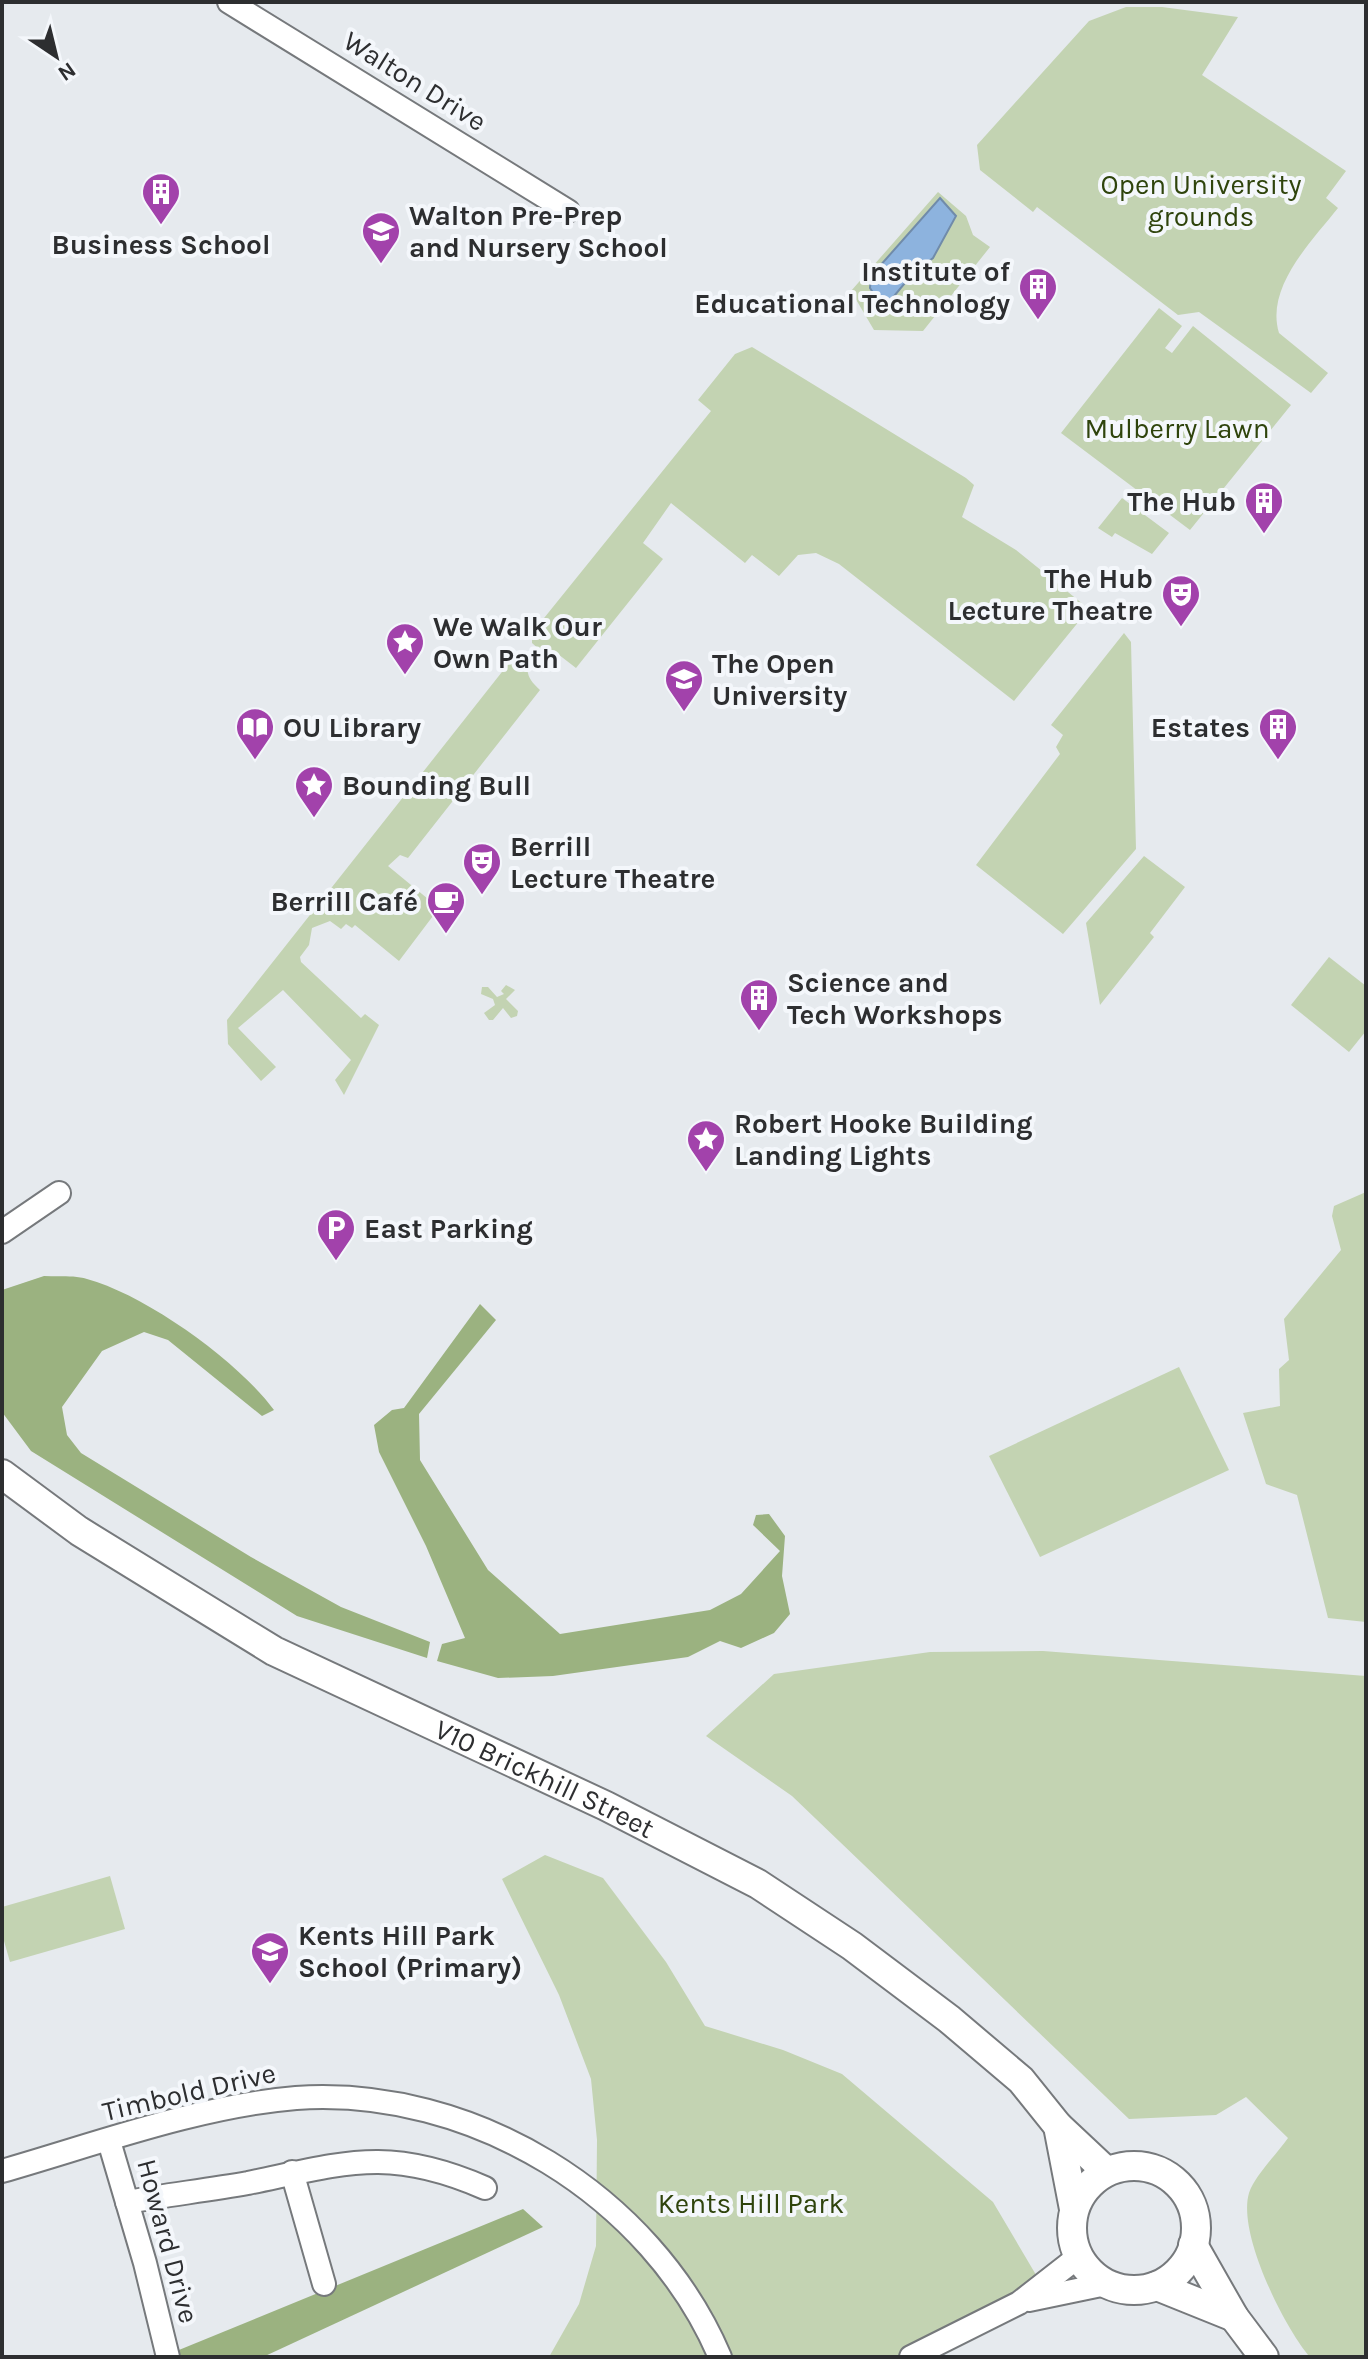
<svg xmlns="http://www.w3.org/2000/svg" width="1368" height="2359" font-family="Karla,sans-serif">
	<rect width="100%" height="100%" fill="#e6eaee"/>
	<g fill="#c3d3b2">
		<path d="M1126 7H1162L1238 17 1202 75 1346 171 1326 198 1338 208C1312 241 1265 287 1279 333L1328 373 1311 393 1199 312 1178 315 1037 207 1033 212 980 170 977 145 1089 21Z"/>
		<polygon points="938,192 966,216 973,235 990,247 923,331 874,330 851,291"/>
		<polygon points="1159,308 1182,326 1165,348 1172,353 1193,326 1291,405 1190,530 1061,433"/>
		<polygon points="752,347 966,478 974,485 962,517 1016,550 1089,609 1014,701 839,564 816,553 798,555 779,576 752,555 745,563 671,503 643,543 663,559 576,668 554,651 542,652 532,643 532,633 711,411 698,400 735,354"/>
		<polygon points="1122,498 1169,533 1152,554 1115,533 1112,537 1098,528"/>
		<polygon points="1124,633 1131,642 1136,849 1063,934 976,865 1060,754 1056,747 1063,735 1051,725"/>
		<path d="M517 653H529L532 657C523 671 529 680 540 690L408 858 400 855 388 866 439 908 399 961 355 925 352 928 346 924 341 929 330 921 312 928 309 945 300 957 301 962 361 1018 365 1014 379 1025 344 1095 335 1080 351 1060 283 990 238 1028 276 1067 261 1081 228 1044 227 1020Z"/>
		<polygon points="1144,856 1185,887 1150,933 1154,937 1100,1005 1086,923"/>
		<polygon points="1329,957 1366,986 1366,1031 1349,1052 1291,1005"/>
		<polygon points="506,985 515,990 506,999 518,1011 517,1016 511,1018 503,1008 493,1020 489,1020 484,1013 495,1005 493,999 481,994 482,987 488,987 497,997 504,994 501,991"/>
		<polygon points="1366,1192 1366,1622 1328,1618 1297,1495 1266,1484 1243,1413 1280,1406 1279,1369 1289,1360 1284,1319 1341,1250 1332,1216 1334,1206"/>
		<polygon points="1179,1367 1229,1470 1040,1557 989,1456"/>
		<path d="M1043 1651 1366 1676V2357H1310C1284 2327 1237 2233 1249 2193 1255 2175 1277 2154 1288 2138L1246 2097 1216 2115 1129 2119 792 1796 706 1736 774 1674 930 1652Z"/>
		<polygon points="545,1855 603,1878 666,1962 705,2026 783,2050 842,2074 993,2202 1042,2285 911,2357 549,2357 579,2304 596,2246 597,2140 591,2079 559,1995 502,1879"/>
		<polygon points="110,1876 125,1929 10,1962 2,1934 2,1907"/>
	</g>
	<g fill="#9bb280">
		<path d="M44 1276C58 1277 74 1275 87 1279 146 1295 238 1361 274 1410L262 1416 168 1340 144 1332 102 1351 62 1407 67 1435 81 1453 251 1557 341 1607 430 1642 427 1658 297 1616 31 1451 2 1412V1290Z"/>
		<polygon points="480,1304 496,1320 419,1414 420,1460 488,1570 560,1634 710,1610 741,1594 780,1551 753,1525 756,1515 769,1514 785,1536 782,1576 790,1614 774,1633 741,1648 720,1641 688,1657 553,1676 498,1678 437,1661 442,1644 465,1638 426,1546 379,1452 374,1425 392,1410 404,1408"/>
		<polygon points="523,2209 543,2227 263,2357 176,2357 174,2352"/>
	</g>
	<polygon fill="#8db3de" stroke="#708baa" stroke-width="2" points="940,198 956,216 933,258 914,272 890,301 879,302 870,288 871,276"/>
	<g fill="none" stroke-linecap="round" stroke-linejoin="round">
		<g stroke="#76797c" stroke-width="26">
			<g id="minor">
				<polyline points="229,2 568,211"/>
				<polyline points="2,1232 59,1193"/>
				<polyline points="109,2141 145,2263 168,2357"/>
				<path d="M2 2171C96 2144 199 2106 296 2098 472 2086 651 2195 720 2357"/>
				<polyline points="292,2172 324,2284"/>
				<path d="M127 2202C167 2195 208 2190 248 2183 345 2163 389 2146 485 2188"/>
				<polyline points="1029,2300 1106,2284"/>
				<polyline points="911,2357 1019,2303 1078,2257"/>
			</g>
		</g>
		<g stroke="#76797c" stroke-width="32">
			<g id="tertiary">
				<path id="s1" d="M2 1474 79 1531 274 1651 606 1806 758 1884 852 1946 949 2019 1021 2080 1058 2126 1106 2171"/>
				<polyline points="1058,2126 1074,2209"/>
				<circle cx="1134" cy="2228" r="62"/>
				<polyline points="1193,2245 1234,2317 1264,2357"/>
				<polyline points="1157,2286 1234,2317"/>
			</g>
		</g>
		<use href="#minor" stroke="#fff" stroke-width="22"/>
		<use href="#tertiary" stroke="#fff" stroke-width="28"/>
	</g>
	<defs>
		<g id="building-pin" transform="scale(2)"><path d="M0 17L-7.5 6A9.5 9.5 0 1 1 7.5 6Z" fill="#a242ab" stroke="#f4f7fb"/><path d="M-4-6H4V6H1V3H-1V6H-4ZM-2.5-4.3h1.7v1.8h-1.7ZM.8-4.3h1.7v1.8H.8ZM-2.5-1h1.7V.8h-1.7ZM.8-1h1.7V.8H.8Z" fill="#fff"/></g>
		<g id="school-pin" transform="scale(2)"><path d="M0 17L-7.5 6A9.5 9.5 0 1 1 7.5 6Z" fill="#a242ab" stroke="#f4f7fb"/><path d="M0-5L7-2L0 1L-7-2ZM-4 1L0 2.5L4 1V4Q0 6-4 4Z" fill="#fff"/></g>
		<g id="theatre-pin" transform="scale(2)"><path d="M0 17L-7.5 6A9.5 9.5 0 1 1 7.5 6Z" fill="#a242ab" stroke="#f4f7fb"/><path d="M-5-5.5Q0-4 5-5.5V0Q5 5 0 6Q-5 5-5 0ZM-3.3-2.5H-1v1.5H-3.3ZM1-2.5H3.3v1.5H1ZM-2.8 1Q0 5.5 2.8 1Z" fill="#fff"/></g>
		<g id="sight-pin" transform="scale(2)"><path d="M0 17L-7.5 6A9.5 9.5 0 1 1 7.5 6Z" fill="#a242ab" stroke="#f4f7fb"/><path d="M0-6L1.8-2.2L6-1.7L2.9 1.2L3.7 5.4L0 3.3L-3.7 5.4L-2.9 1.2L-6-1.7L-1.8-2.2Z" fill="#fff"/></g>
		<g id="university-pin" transform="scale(2)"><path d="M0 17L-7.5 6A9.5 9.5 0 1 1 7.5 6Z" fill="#a242ab" stroke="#f4f7fb"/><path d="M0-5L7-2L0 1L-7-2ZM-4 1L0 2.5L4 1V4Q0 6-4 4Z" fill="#fff"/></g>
		<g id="library-pin" transform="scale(2)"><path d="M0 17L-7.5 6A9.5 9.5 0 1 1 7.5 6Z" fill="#a242ab" stroke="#f4f7fb"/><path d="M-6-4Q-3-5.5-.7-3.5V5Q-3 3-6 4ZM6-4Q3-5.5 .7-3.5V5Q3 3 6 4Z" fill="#fff"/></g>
		<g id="cafe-pin" transform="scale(2)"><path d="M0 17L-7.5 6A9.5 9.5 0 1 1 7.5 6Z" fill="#a242ab" stroke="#f4f7fb"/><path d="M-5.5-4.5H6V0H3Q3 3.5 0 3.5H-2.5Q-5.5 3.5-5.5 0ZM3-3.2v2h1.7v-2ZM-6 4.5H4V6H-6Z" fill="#fff"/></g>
		<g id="parking-pin" transform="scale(2)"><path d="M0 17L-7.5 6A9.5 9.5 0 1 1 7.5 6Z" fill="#a242ab" stroke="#f4f7fb"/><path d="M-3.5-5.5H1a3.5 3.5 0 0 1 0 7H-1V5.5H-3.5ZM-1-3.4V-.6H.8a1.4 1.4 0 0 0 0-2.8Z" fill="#fff"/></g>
	</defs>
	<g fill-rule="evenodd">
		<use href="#building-pin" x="161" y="192"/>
		<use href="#school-pin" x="381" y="231"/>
		<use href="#building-pin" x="1038" y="287"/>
		<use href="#building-pin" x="1264" y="501"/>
		<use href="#theatre-pin" x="1181" y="594"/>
		<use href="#sight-pin" x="405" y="642"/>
		<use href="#university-pin" x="684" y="679"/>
		<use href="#library-pin" x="255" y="727"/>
		<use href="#building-pin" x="1278" y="727"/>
		<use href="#sight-pin" x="314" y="785"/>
		<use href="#theatre-pin" x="482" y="862"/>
		<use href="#cafe-pin" x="446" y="901"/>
		<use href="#building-pin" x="759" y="998"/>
		<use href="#sight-pin" x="706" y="1139"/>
		<use href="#parking-pin" x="336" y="1228"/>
		<use href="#school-pin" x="270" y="1951"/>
	</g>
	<g text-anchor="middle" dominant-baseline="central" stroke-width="8" stroke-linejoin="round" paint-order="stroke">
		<g font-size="28" fill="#2d2e30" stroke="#f4f7fb">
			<text transform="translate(415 81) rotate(32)">Walton Drive</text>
			<text stroke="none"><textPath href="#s1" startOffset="624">V10 Brickhill Street</textPath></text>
			<text transform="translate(189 2092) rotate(-13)">Timbold Drive</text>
			<text transform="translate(168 2241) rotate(75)">Howard Drive</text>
		</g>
		<g font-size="28" fill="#2f440c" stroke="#f4f7fb">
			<text x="1201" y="184">Open University<tspan x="1201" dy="32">grounds</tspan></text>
			<text x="1177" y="428">Mulberry Lawn</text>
			<text x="751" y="2203">Kents Hill Park</text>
		</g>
		<g font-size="28" font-weight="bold" fill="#2d2e30" stroke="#f4f7fb" text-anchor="start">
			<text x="409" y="215">Walton Pre-Prep<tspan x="409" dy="32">and Nursery School</tspan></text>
			<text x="161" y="244" text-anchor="middle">Business School</text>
			<text x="1010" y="271" text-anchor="end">Institute of<tspan x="1010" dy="32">Educational Technology</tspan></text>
			<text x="1236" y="501" text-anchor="end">The Hub</text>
			<text x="1153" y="578" text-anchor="end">The Hub<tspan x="1153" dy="32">Lecture Theatre</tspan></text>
			<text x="433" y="626">We Walk Our<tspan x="433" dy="32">Own Path</tspan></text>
			<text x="712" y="663">The Open<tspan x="712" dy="32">University</tspan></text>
			<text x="283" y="727">OU Library</text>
			<text x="1250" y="727" text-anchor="end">Estates</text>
			<text x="342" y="785">Bounding Bull</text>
			<text x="510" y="846">Berrill<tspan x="510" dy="32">Lecture Theatre</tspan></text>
			<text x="418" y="901" text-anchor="end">Berrill Café</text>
			<text x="787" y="982">Science and<tspan x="787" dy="32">Tech Workshops</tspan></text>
			<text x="734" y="1123">Robert Hooke Building<tspan x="734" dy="32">Landing Lights</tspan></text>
			<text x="364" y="1228">East Parking</text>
			<text x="298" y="1935">Kents Hill Park<tspan x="298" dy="32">School (Primary)</tspan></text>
		</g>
	</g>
	<rect width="1368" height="2359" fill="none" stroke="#2d2e30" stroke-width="8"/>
	<g transform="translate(56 56) rotate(145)" stroke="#f4f7fb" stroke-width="6" paint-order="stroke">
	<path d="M0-6L14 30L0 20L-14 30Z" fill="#2d2e30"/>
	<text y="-12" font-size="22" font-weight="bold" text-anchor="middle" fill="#2d2e30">N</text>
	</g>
</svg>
